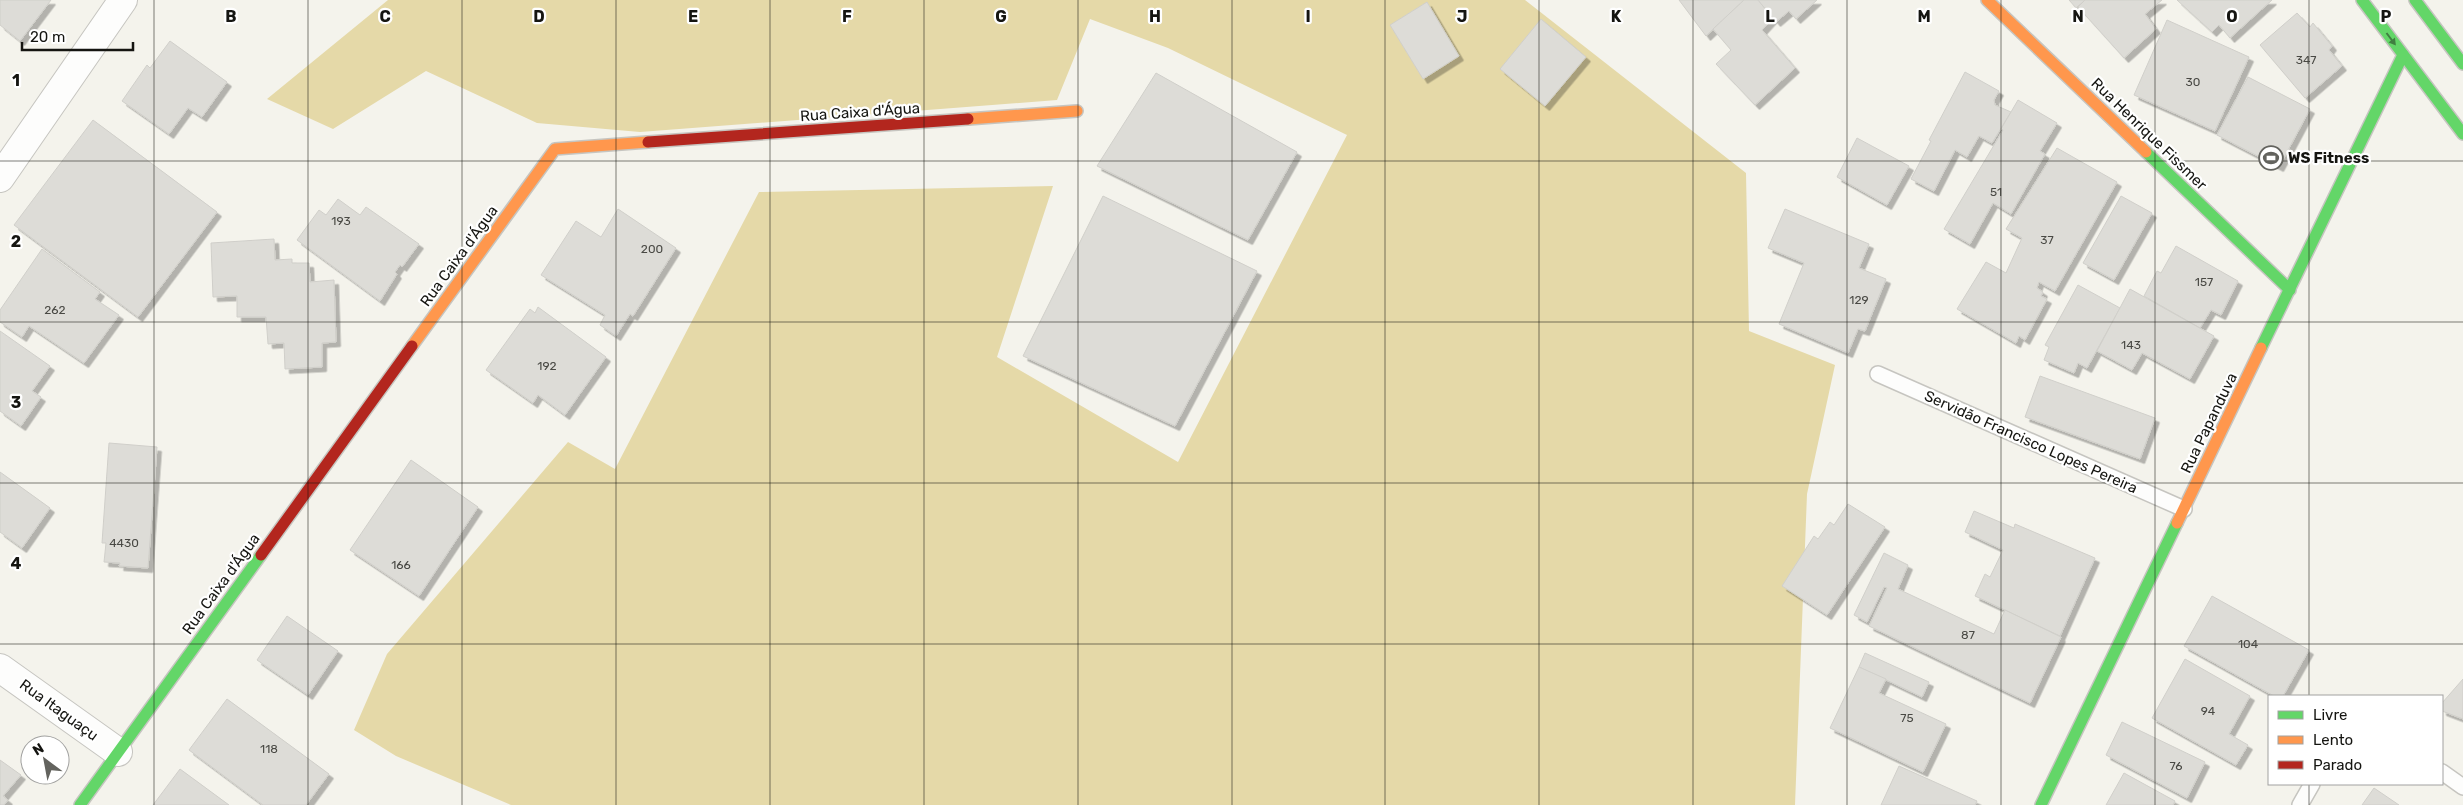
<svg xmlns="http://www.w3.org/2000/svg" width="2463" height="805" font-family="Rubik,sans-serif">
	<defs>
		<filter id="shadow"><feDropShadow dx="4.5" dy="4.5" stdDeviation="0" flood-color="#0004"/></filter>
	</defs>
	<rect width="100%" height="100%" fill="#f4f3ec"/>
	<polygon fill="#e5d9a8" points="388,0 1525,0 1746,173 1749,331 1835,365 1807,494 1795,805 511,805 396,756 354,730 387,654 568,442 615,469 759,192 1053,186 997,357 1178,462 1347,135 1168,48 1090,19 1057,100 640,132 537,123 426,71 333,129 267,99"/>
	<g fill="#dddcd7" stroke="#d0cfca" filter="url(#shadow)">
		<polygon points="0,0 51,0 20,41 0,25"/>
		<polygon points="1679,0 1744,0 1706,36"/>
		<polygon points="1744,0 1758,0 1773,18 1762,30 1795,68 1755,105 1716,64 1731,50 1713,29"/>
		<polygon points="1758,0 1817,0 1796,19 1789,11 1776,22"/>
		<polygon points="2069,0 2085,0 2076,8"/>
		<polygon points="2085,0 2162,0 2145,14 2156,29 2124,58 2078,7"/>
		<polygon points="2177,0 2272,0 2230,38 2219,25 2212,32"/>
		<polygon points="1427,2 1459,56 1423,79 1390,25"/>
		<polygon points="2297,13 2310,27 2313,23 2332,46 2329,50 2342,66 2305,98 2260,45"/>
		<polygon points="1541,19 1586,57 1545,106 1500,69"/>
		<polygon points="2167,20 2249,57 2215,131 2134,95"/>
		<polygon points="170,41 227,82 202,117 188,108 169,134 122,101 147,65 150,68"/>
		<polygon points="1965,72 1999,91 1994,100 1995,105 2011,112 1992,143 1979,136 1967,157 1955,150 1934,191 1911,179 1931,141 1929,140"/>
		<polygon points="1156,73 1297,152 1248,240 1097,166"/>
		<polygon points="2248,77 2310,109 2279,167 2217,135"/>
		<polygon points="2018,100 2057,123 2040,151 2045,154 2011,214 1993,203 1970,244 1944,229 2003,130 2001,129"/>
		<polygon points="93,120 217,212 138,317 14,225"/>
		<polygon points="1857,138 1909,166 1887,205 1837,177"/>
		<polygon points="2057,148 2117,182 2055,291 2039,282 2037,288 2043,292 2041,296 2047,299 2025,340 2019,336 2016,343 1957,309 1986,262 2006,273 2022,238 2006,229"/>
		<polygon points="1103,196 1257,271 1175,426 1023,356"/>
		<polygon points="2121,196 2152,213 2114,280 2083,263"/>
		<polygon points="338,199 360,215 366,207 419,244 402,267 400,265 395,272 397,274 380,301 297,240 319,210 326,215"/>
		<polygon points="618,209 676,248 633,316 630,314 616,336 600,325 605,315 541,275 576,221 601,237"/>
		<polygon points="1785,209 1869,244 1859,268 1886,279 1865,331 1858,329 1848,353 1779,324 1804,263 1768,248"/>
		<polygon points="274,239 275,260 292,259 292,263 309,263 310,282 334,280 336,342 322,343 322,367 285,369 284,343 268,344 266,317 237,317 237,296 213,297 211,243"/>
		<polygon points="2176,246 2238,281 2221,315 2211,310 2200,328 2144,296 2157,271 2161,273"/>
		<polygon points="42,249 100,292 95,299 119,315 84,363 29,326 22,337 0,322 0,310"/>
		<polygon points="2078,285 2120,308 2087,368 2078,363 2074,373 2044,360 2049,347 2045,345"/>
		<polygon points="2130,289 2214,336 2190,379 2142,353 2132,370 2097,351"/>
		<polygon points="538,307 606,357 565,415 538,395 533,403 486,370 530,309 535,313"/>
		<polygon points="0,331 50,366 32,391 41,397 21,426 0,411"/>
		<polygon points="2040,376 2155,418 2140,459 2025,417"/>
		<polygon points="109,443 157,447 148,568 119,566 120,563 104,562 106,543 102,543"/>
		<polygon points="411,460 478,507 419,596 350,550"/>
		<polygon points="0,472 50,508 22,548 0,532"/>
		<polygon points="1848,504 1885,527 1827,615 1782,586 1814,536 1818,539 1830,522 1834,525"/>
		<polygon points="1974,511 2014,528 2015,524 2095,558 2060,636 1975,596 1985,574 1990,577 2003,550 1965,532"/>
		<polygon points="1884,553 1908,565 1898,589 1994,634 2005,610 2061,637 2030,703 1869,626 1887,588 1884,587 1867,622 1854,615"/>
		<polygon points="2212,596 2309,650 2283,696 2274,696 2184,646"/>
		<polygon points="287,616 338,651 308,695 257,660"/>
		<polygon points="1865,653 1929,682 1922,697 1859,667"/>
		<polygon points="2185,659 2250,696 2229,734 2248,745 2236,765 2152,718"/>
		<polygon points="1859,667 1886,679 1879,693 1946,724 1923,772 1830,728"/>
		<polygon points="2463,679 2463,719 2442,711 2442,703"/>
		<polygon points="227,699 329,774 306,805 263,805 189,750"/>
		<polygon points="2122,722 2205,762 2187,798 2106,755"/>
		<polygon points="0,760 21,775 3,796 8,800 4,805 0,805"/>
		<polygon points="1899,766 1977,801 1975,805 1881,805"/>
		<polygon points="180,769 229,805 153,805"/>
		<polygon points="2124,773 2175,801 2173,805 2106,805"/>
		<polygon points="2374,788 2399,805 2362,805"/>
	</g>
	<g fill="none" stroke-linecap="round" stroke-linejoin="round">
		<g stroke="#c6c5c0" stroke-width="18">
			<g id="lane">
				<polyline points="1878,374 2184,509"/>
				<polyline points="2442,772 2463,787"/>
				<polyline points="2300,805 2312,784"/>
			</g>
		</g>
		<g stroke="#c6c5c0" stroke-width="30">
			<g id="street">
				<polyline points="0,178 123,0"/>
				<polyline points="0,668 118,752"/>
			</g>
		</g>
		<g stroke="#c6c5c0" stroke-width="14">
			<g id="fast">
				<polyline points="2362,0 2463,134"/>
				<polyline points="2415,0 2463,64"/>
				<polyline points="2146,152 2290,290"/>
				<polyline points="2261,348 2403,55"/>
				<polyline points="80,805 261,555"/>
				<polyline points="2041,805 2177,523"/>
			</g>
		</g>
		<g stroke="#c6c5c0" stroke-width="14">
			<g id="slow">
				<polyline points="1987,0 2146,152"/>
				<polyline points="968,119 1077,111"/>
				<polyline points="412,346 555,149 648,142"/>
				<polyline points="2177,523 2261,348"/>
			</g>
		</g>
		<g stroke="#c6c5c0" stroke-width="14">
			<g id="jam">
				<polyline points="648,142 968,119"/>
				<polyline points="261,555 412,346"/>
			</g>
		</g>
		<use href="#lane" stroke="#fdfdfc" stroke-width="15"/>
		<use href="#street" stroke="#fdfdfc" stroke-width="28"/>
		<use href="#fast" stroke="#63d668" stroke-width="11"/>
		<use href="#slow" stroke="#ff974d" stroke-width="11"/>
		<use href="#jam" stroke="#b3261e" stroke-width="11"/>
	</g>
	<defs><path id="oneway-solid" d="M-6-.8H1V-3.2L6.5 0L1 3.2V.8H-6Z" transform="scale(1.25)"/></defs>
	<use fill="#407f41" href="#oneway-solid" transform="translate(2391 39) rotate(53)"/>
	<path fill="none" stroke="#151511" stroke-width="1" stroke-opacity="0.55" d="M154 0V805M308 0V805M462 0V805M616 0V805M770 0V805M924 0V805M1078 0V805M1232 0V805M1385 0V805M1539 0V805M1693 0V805M1847 0V805M2001 0V805M2155 0V805M2309 0V696M0 161H2463M0 322H2463M0 483H2463M0 644H2463M2309 784V805"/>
	<defs>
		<g id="stadium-ring" transform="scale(1.25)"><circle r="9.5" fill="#fff" stroke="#63635e" stroke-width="1.5"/><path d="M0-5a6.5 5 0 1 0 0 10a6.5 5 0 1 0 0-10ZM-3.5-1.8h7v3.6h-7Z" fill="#63635e"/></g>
	</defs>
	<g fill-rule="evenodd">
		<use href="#stadium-ring" x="2271" y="158"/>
	</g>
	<g text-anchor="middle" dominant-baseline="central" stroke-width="4.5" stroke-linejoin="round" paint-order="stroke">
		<g font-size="12" fill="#494944">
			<text x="2306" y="60">347</text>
			<text x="2193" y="82">30</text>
			<text x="1996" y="192">51</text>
			<text x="341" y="221">193</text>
			<text x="2047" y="240">37</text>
			<text x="652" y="249">200</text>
			<text x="2204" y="282">157</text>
			<text x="1859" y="300">129</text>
			<text x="55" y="310">262</text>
			<text x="2131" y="345">143</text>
			<text x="547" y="366">192</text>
			<text x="124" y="543">4430</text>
			<text x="401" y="565">166</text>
			<text x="1968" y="635">87</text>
			<text x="2248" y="644">104</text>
			<text x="2208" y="711">94</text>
			<text x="1907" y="718">75</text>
			<text x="269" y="749">118</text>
			<text x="2176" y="766">76</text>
		</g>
		<g font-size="15" fill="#151511" stroke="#fff">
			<text transform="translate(860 112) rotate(-4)">Rua Caixa d'Água</text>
			<text transform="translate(2149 134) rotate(44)">Rua Henrique Fissmer</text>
			<text transform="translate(459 256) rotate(-54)">Rua Caixa d'Água</text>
			<text transform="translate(2209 423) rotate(-64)">Rua Papanduva</text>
			<text transform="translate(2031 442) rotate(24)">Servidão Francisco Lopes Pereira</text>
			<text transform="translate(221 584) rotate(-54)">Rua Caixa d'Água</text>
			<text transform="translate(59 710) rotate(36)">Rua Itaguaçu</text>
		</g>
		<g font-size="15" font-weight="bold" fill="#151511" stroke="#fff" text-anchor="start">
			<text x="2288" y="158">WS Fitness</text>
		</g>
	</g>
	<g font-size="16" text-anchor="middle" font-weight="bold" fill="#151511" stroke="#fff" stroke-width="4.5" stroke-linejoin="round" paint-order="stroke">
		<text x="231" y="22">B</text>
		<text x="385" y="22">C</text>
		<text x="539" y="22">D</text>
		<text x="693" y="22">E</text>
		<text x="847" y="22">F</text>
		<text x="1001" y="22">G</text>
		<text x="1155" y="22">H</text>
		<text x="1308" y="22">I</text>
		<text x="1462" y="22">J</text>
		<text x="1616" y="22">K</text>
		<text x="1770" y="22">L</text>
		<text x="1924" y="22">M</text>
		<text x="2078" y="22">N</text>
		<text x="2232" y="22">O</text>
		<text x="2386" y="22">P</text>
		<text x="16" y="86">1</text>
		<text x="16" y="247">2</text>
		<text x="16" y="408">3</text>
		<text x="16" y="569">4</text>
	</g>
	<rect x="2268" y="695" width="175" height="90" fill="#ffffff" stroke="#a1a1a0"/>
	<rect x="2278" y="711" width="25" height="8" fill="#63d668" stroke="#a1a1a0"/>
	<text x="2313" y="720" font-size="15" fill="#151511">Livre</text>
	<rect x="2278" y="736" width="25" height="8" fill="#ff974d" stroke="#a1a1a0"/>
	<text x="2313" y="745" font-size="15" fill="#151511">Lento</text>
	<rect x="2278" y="761" width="25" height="8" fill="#b3261e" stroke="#a1a1a0"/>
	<text x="2313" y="770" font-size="15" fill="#151511">Parado</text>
	<g transform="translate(45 760) rotate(328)"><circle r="24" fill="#ffffff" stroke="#a1a1a0"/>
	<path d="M0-4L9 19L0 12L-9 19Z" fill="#63635e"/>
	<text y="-8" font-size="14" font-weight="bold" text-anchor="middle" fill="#151511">N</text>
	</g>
	<path d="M22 42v8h111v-8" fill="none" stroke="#151511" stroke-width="2.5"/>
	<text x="30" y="42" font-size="15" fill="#151511" stroke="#ffffff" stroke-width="4" paint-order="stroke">20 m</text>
</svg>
